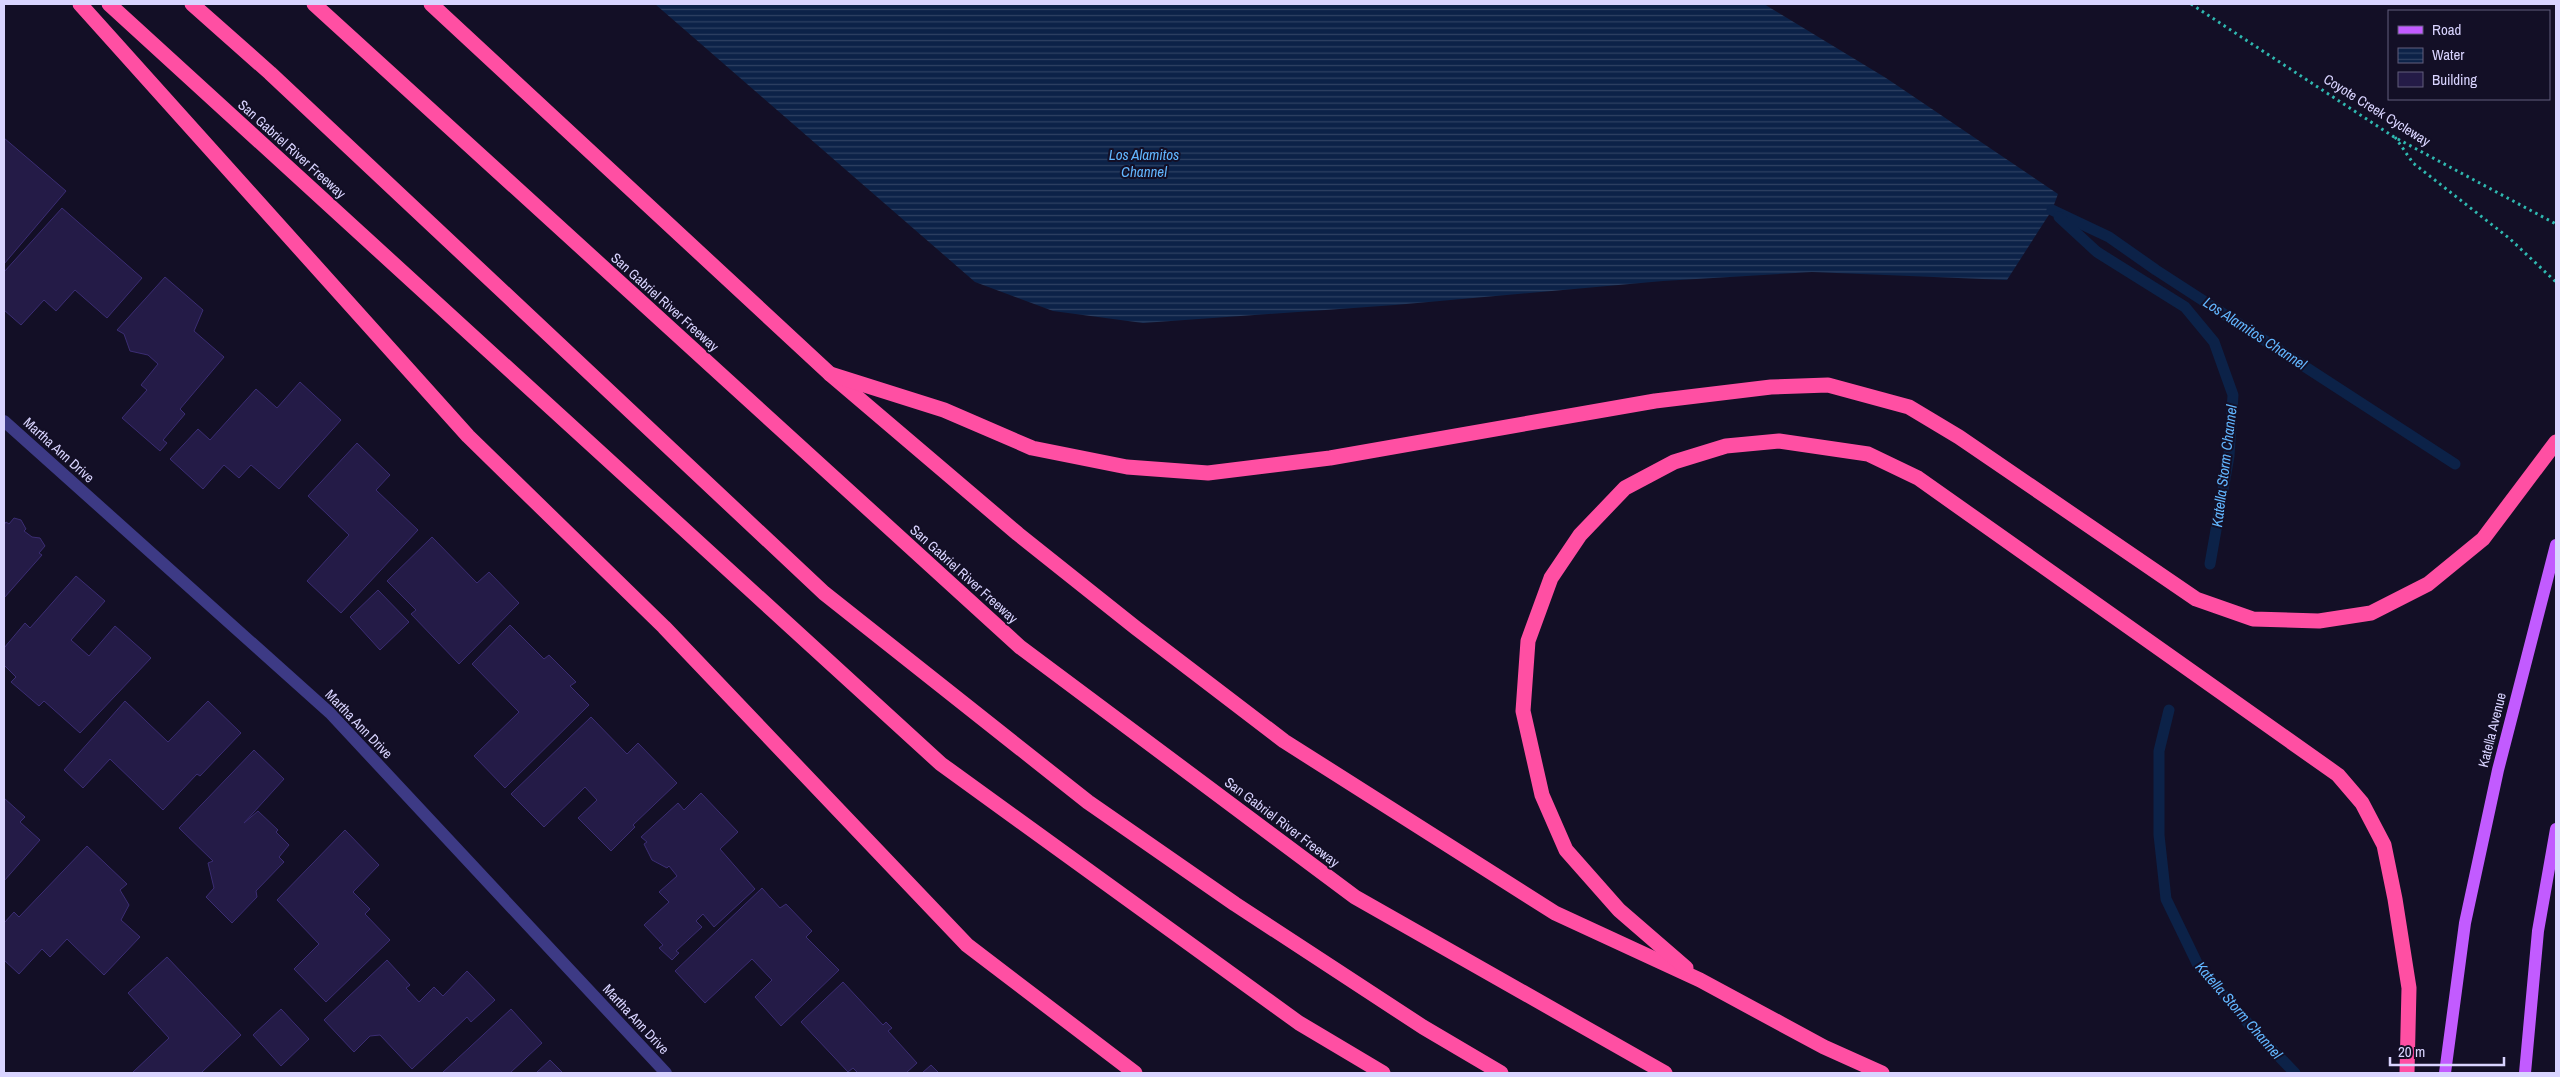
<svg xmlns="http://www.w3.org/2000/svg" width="2560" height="1077" font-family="'Archivo Narrow',sans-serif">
	<defs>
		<pattern id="water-rules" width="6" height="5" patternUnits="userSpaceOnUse" patternTransform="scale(1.25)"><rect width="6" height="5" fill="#0c2248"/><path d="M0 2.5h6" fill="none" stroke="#2f4163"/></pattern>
	</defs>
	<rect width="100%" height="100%" fill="#130f26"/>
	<polygon fill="url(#water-rules)" points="655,4 1764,4 1886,78 2058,194 2052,210 2007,280 1812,272 1663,281 1395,305 1143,323 1053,311 975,282"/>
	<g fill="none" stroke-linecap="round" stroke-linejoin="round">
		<g stroke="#0c2248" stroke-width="11">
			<polyline points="2052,210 2109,237 2156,270 2455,464"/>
			<polyline points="2059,217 2097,252 2185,307 2214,342 2233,395 2229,456 2210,564"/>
			<polyline points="2169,710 2159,751 2159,835 2166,899 2198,965 2259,1036 2295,1073"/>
		</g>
	</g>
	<g fill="#241b47" stroke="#3b2d73">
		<polygon points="4,138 66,191 4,264"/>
		<polygon points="62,208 142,278 107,318 75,290 56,311 44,300 21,325 4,310 4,272"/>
		<polygon points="165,277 203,310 194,331 224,357 180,409 185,414 163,440 167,443 160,451 122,418 147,390 141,385 158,364 148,355 130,351 124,334 117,330"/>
		<polygon points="300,382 341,420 279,489 251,465 239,478 224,465 203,489 170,459 198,429 210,440 256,389 277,408"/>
		<polygon points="357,443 390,475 376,490 418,530 341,613 307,581 349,535 308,496"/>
		<polygon points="14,518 21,520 26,529 24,531 32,537 40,538 45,546 39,553 42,555 4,598 4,525 6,522 9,524"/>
		<polygon points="432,537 477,583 489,572 519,603 459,664 411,614 416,610 387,581"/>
		<polygon points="76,576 105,601 71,640 89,656 115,626 151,658 80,733 44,701 39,706 11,682 16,677 4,665 4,648 25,623 30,628"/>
		<polygon points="378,590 409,622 380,650 350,617"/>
		<polygon points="510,625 544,659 549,655 576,682 570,686 589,705 505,788 474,756 519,712 472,664"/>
		<polygon points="125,701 168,742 208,701 241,733 200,776 197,774 163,810 110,759 83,788 64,770"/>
		<polygon points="591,717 627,754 638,743 677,783 633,825 635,827 611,851 578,818 597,800 585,787 544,827 511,794"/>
		<polygon points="254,750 284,779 244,823 258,811 278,830 276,832 289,845 279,857 284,862 256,891 257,897 232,923 206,897 214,888 208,863 213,861 179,828"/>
		<polygon points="701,793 738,832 720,849 755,889 714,927 703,914 696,921 702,927 676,951 679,953 672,960 659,948 663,945 644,925 669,902 659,892 677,876 669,866 667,868 652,860 644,844 647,842 641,837 678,803 684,810"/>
		<polygon points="4,798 25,817 20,822 40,840 4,881"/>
		<polygon points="345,830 379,865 353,892 370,909 365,914 390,940 326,1002 294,969 319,944 277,900"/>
		<polygon points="87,846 127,884 120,890 129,905 121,920 140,937 104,975 67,939 50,957 42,949 19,974 4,960 4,923 14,912 19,917"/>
		<polygon points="762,888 780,908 786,904 812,931 806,937 839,970 781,1026 755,997 772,980 752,959 705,1003 675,971"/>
		<polygon points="167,957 241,1035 202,1072 203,1073 132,1073 169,1038 128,993"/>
		<polygon points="387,960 410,985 406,988 419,1002 434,987 443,996 467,971 495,1000 471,1022 467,1017 412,1069 380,1035 370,1036 354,1052 324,1020"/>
		<polygon points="843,982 883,1025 886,1022 892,1028 888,1031 917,1063 906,1073 858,1073 853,1068 848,1072 801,1022"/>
		<polygon points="281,1009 309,1039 281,1066 253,1035"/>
		<polygon points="511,1009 542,1043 510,1073 442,1073"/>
		<polygon points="550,1060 563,1073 536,1073"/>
		<polygon points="931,1065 939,1073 922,1073"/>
	</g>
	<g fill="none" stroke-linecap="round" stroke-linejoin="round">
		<g stroke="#2fb8b0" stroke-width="3" stroke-dasharray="2.5 4" stroke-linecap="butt">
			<polyline points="2191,4 2394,137 2556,224"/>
			<polyline points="2395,137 2413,163 2509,238 2556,282"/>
		</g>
		<polyline stroke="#3d3a85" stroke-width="12" points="4,421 330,713 666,1073"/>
		<g stroke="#c25bff" stroke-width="12">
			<polyline points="2445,1073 2465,923 2498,770 2556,545"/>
			<polyline points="2525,1073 2538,931 2556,829"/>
		</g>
		<g stroke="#ff4fa3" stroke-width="15">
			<polyline points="80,4 468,436 664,627 967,945 1135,1073"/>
			<polyline points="109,4 941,764 1299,1023 1383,1073"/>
			<polyline points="192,4 270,73 824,593 1088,802 1235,904 1423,1027 1501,1073"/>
			<polyline points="314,4 1020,647 1355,897 1665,1073"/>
			<polyline points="431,4 830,374 1018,534 1136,628 1284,741 1555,913 1700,980 1824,1047 1882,1073"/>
			<polyline points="830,374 944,410 1032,448 1127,467 1208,473 1330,458 1655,401 1771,387 1828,385 1909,407 1959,437 2196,599 2253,619 2319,621 2371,613 2428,584 2483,539 2556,442"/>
			<polyline points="1686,968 1619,910 1566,850 1542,795 1523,711 1528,641 1551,578 1580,535 1625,488 1674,462 1726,446 1779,441 1868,454 1918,478 2338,775 2362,803 2384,845 2395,899 2409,988 2407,1073"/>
		</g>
	</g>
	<g text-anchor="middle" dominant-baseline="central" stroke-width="4" stroke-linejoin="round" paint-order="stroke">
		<g font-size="14" fill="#d9d4ff" stroke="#130f26">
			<text transform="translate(2377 110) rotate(32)">Coyote Creek Cycleway</text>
			<text transform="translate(292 149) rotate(42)">San Gabriel River Freeway</text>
			<text transform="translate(665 302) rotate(42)">San Gabriel River Freeway</text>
			<text transform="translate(59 450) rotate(42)">Martha Ann Drive</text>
			<text transform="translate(964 574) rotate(42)">San Gabriel River Freeway</text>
			<text transform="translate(359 724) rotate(46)">Martha Ann Drive</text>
			<text transform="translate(2492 730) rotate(-76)">Katella Avenue</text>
			<text transform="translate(1282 822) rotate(37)">San Gabriel River Freeway</text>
			<text transform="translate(636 1019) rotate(47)">Martha Ann Drive</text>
		</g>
		<g font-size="15" font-style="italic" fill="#62b6ff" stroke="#130f26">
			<text x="1144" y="154">Los Alamitos<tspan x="1144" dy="17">Channel</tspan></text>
			<text transform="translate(2255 333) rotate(33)">Los Alamitos Channel</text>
			<text transform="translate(2224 466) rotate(-83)">Katella Storm Channel</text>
			<text transform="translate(2239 1010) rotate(49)">Katella Storm Channel</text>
		</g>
	</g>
	<rect width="2560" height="1077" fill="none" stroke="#d9d4ff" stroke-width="10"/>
	<rect x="2388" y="10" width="162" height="90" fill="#130f26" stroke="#625e7d"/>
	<rect x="2398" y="26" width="25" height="8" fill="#c25bff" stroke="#625e7d"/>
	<text x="2432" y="35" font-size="15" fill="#d9d4ff">Road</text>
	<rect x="2398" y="48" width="25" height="15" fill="url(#water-rules)" stroke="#625e7d"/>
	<text x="2432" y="60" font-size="15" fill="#d9d4ff">Water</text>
	<rect x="2398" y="72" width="25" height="15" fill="#241b47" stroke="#625e7d"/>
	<text x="2432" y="85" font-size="15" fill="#d9d4ff">Building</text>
	<path d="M2390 1057v8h114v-8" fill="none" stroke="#d9d4ff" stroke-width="2.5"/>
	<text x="2398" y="1057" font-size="15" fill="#d9d4ff" stroke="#130f26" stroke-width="4" paint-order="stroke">20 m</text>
</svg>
